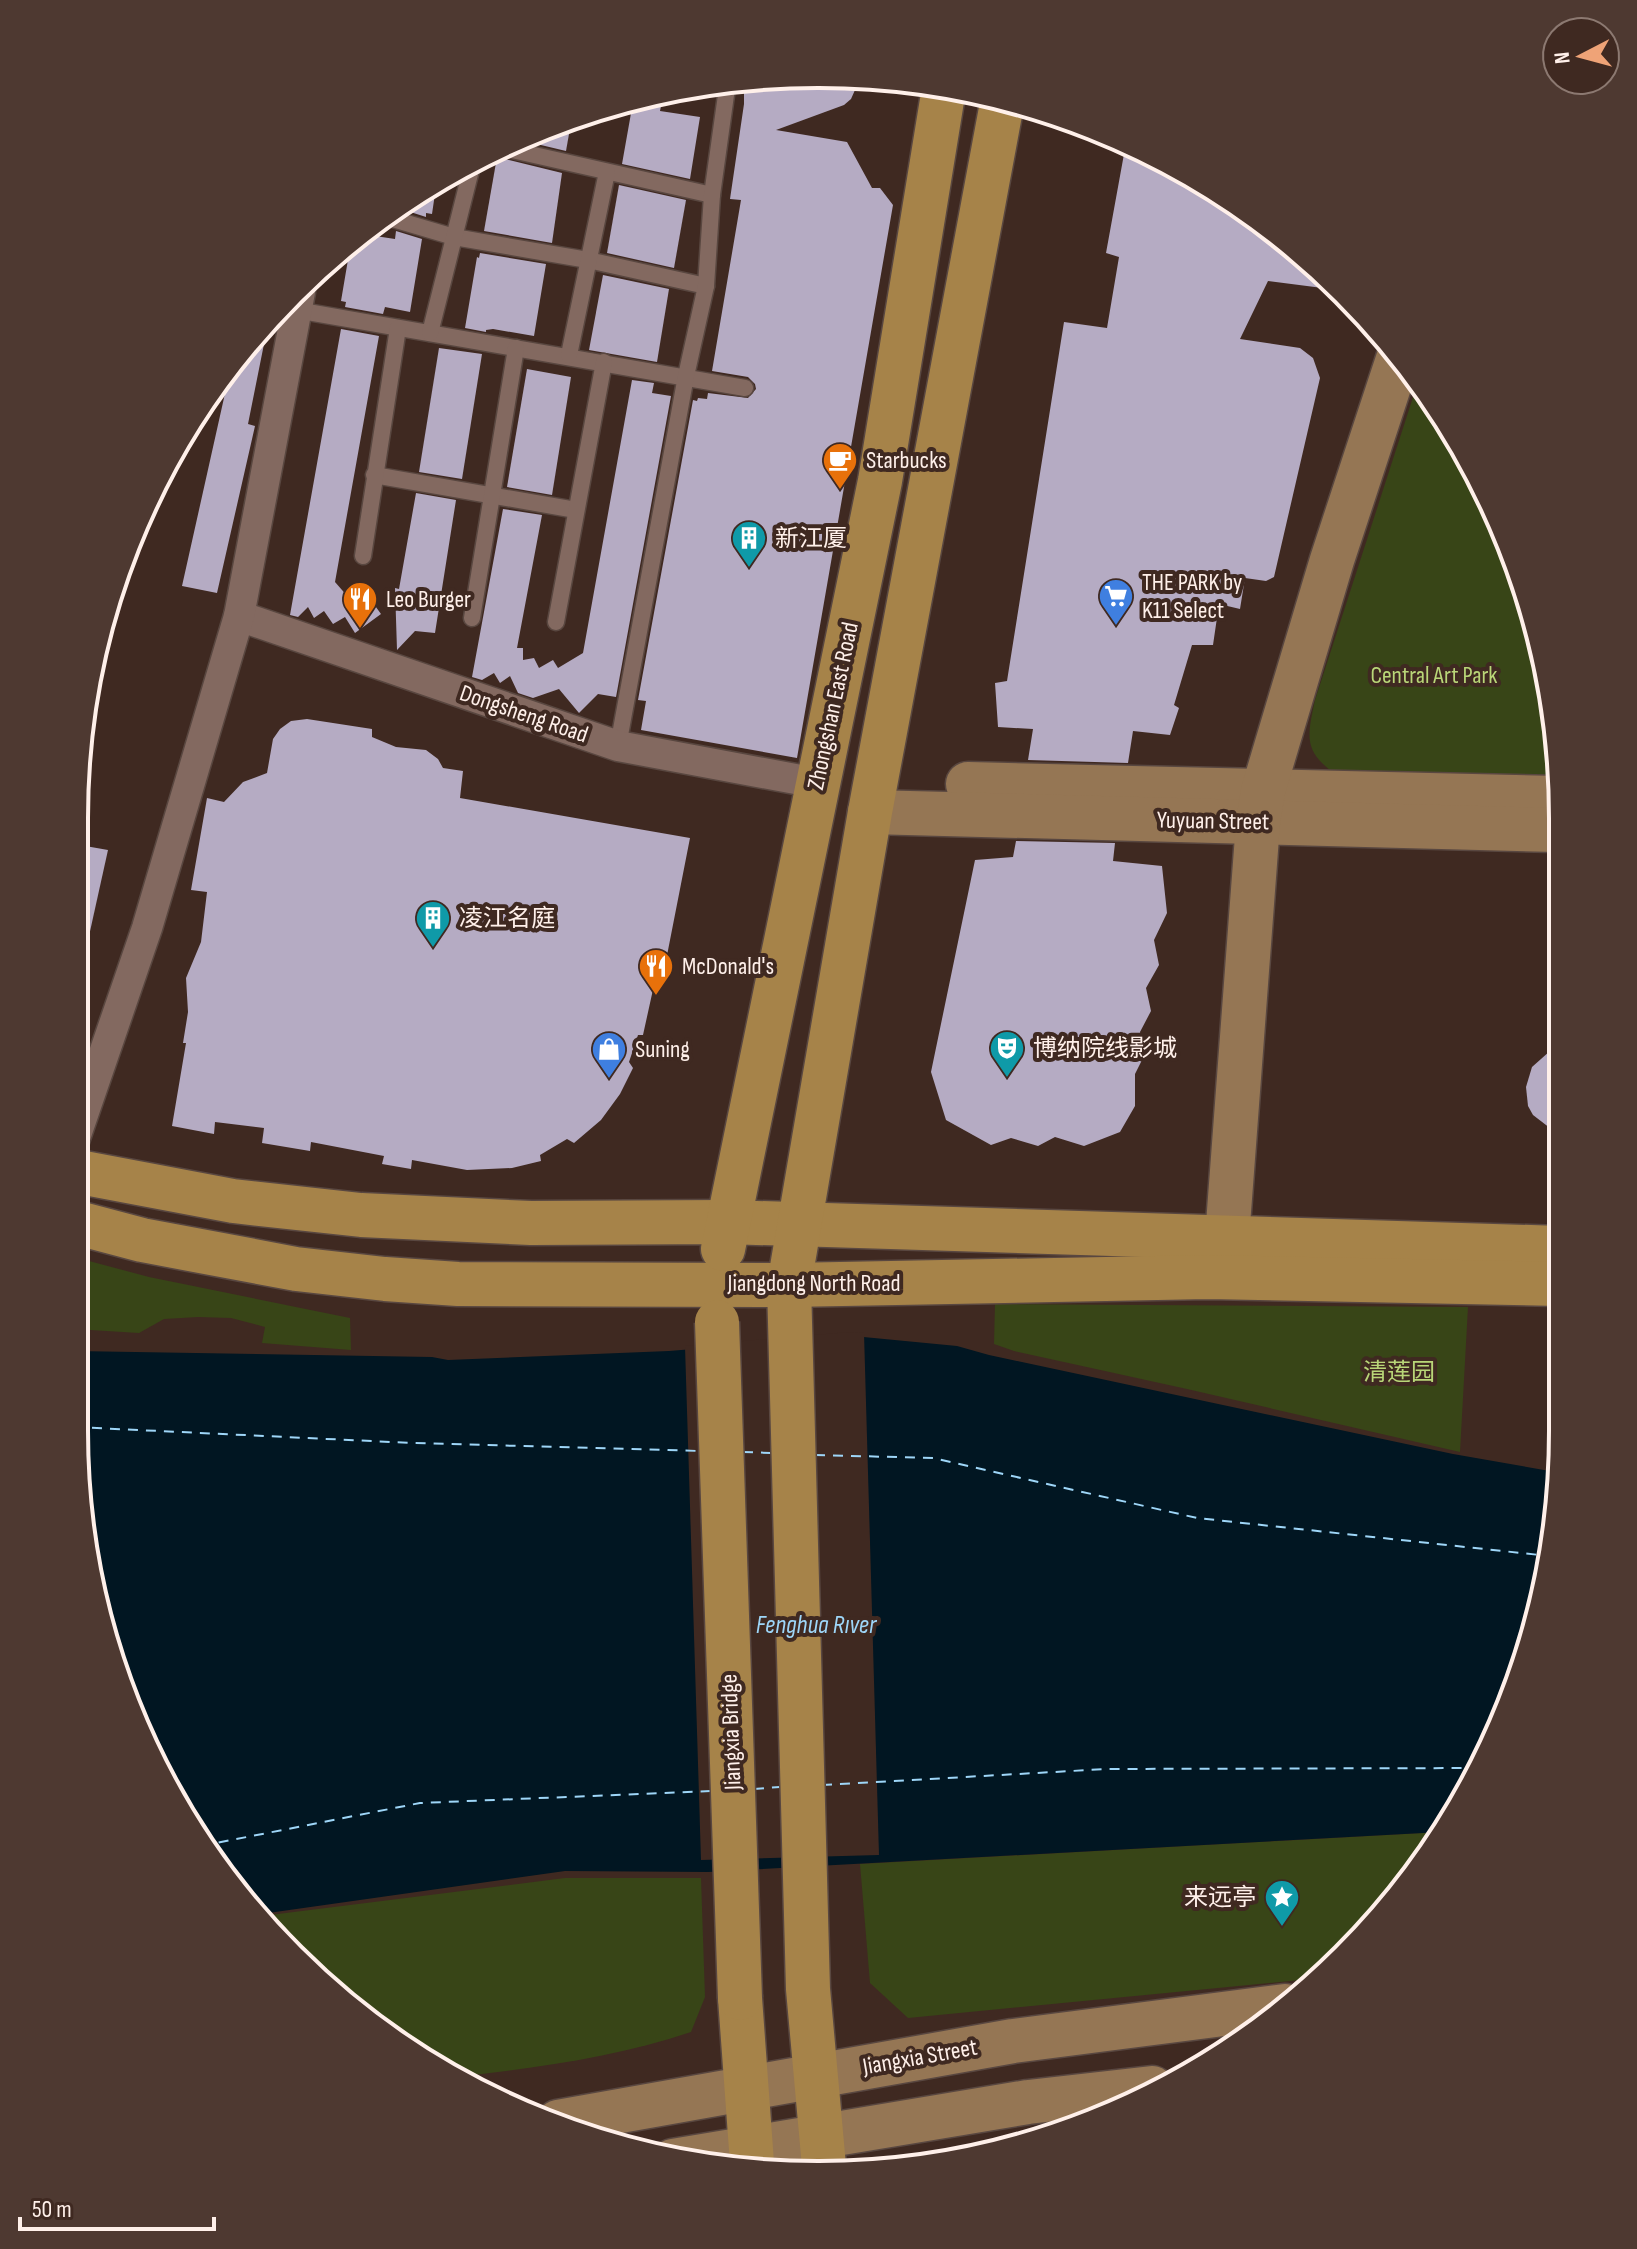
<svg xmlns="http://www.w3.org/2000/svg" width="1637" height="2249" font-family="'Sofia Sans Condensed','Noto Sans SC',sans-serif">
	<rect width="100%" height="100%" fill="#3f2921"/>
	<g fill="#384517">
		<path d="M1416 388 1506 533 1557 721V786L1341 778C1304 753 1306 741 1315 700Z"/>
		<polygon points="74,1257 149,1277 350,1318 351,1350 262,1343 265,1327 231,1318 198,1317 164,1319 139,1333 74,1329"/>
		<polygon points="995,1304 1468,1307 1460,1452 1187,1389 1014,1351 994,1344"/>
		<polygon points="1441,1832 1409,1884 1321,1978 908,2018 870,1983 860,1864"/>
		<path d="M565 1878H701L705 1997 691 2032C617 2057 535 2068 458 2077L328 1991 262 1916Z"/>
	</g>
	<polygon fill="#011622" points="853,1336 957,1346 989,1355 1453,1454 1561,1473 1538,1624 1486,1760 1441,1832 708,1872 565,1871 261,1914 199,1844 99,1624 74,1431 74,1351 432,1357 448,1360 669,1351"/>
	<polygon fill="#3f2921" points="849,1332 864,1333 879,1855 701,1860 685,1346"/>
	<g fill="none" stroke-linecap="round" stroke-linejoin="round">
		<g stroke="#9ed6f8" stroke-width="2" stroke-dasharray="10 8" stroke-linecap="butt">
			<polyline points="74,1427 413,1443 700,1451"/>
			<polyline points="743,1452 772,1453"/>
			<polyline points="815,1455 933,1458 1197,1518 1549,1556"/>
			<polyline points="822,1785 1107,1769 1481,1768"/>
			<polyline points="754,1789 780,1787"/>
			<polyline points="201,1846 420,1803 712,1791"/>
		</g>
	</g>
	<g fill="#b5abc3">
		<polygon points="854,76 855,90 851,99 844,105 776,130 847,142 872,188 880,188 893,205 797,758 641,730 646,701 638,700 693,400 697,401 698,398 707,399 708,393 748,398 756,389 755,384 748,377 712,371 741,200 730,199 744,104 744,80"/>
		<polygon points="633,102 661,106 660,111 700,117 690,179 622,164"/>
		<polygon points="572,117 566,151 520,140 544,129"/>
		<polygon points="1126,143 1148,151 1272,228 1338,290 1268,281 1240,339 1300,348 1313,358 1320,378 1274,577 1266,581 1245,578 1240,609 1219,604 1213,645 1192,645 1174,705 1179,708 1170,735 1133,731 1128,763 1028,760 1033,729 998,727 995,683 1007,681 1064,322 1107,328 1119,257 1106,253"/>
		<polygon points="497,157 562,173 552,243 484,231"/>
		<polygon points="437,180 432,214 426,213 426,217 398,208"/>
		<polygon points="619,185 686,200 674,268 607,253"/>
		<polygon points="396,231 422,239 410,312 385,307 383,314 345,307 346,302 341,301 351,242 362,234 395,239"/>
		<polygon points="480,253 546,264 534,336 493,329 486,330 486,332 465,328 477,257 479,258"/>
		<polygon points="603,275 669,289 657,362 589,350"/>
		<polygon points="341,329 379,336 335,582 356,606 368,596 381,614 355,633 345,617 333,624 324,611 314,618 308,607 298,617 290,615"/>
		<polygon points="266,334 248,424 255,426 217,593 182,586 228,380"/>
		<polygon points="439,348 482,354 462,479 419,472"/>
		<polygon points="527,369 571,377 552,495 507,487"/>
		<polygon points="632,380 654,383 652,393 671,396 616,697 598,694 579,713 559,689 533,698 518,693 510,676 500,683 494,673 482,680 472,677 503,509 542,515 517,648 523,648 523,660 534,658 539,668 553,660 558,668 583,653"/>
		<polygon points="416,493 456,500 435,633 415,631 397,650 395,588 399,589"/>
		<polygon points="307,719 372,729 372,737 396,747 426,750 438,759 443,768 463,771 460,798 690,838 661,986 654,985 643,1035 638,1035 629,1062 633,1068 620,1094 601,1120 574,1143 567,1139 540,1155 541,1161 512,1168 467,1170 412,1160 411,1169 382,1164 384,1156 311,1142 310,1151 262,1143 264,1128 215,1122 214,1134 172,1126 186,1043 183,1043 188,1012 186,978 201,942 207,892 191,890 207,798 224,802 243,782 267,773 273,739 280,729 291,721"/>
		<polygon points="1016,841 1115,843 1113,861 1162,866 1167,913 1154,940 1159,965 1146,988 1151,1011 1140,1032 1144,1056 1135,1074 1135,1106 1120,1132 1084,1146 1055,1137 1038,1146 1011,1138 991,1145 946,1120 931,1072 975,860 1013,857"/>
		<polygon points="74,844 108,850 83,963 74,962"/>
		<polygon points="1559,1043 1559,1135 1533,1115 1528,1106 1526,1087 1532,1067"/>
	</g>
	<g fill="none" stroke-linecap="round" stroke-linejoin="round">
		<g stroke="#594740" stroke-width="19">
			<g id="lane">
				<polyline points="503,148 712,195"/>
				<polyline points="386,217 454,237 588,260 706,286"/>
				<polyline points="296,310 745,388"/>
				<polyline points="430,333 473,162"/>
				<polyline points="569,355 607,172"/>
				<polyline points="374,475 576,510"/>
				<polyline points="363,556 398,328"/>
				<polyline points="472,618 516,348"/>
				<polyline points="556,622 604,362"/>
				<polyline points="618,746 686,376 706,286 712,195 726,95"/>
			</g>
		</g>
		<g stroke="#594740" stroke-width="33">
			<g id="street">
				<polyline points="239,616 618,746 817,783"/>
				<polyline points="74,1141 147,928 239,616 300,292"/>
			</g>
		</g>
		<g stroke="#594740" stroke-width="47">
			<g id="secondary">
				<polyline points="968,784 1557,798"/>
				<polyline points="870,812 1557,830"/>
				<polyline points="1227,1238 1258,823 1263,791 1332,560 1398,359"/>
				<polyline points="558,2122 1013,2041 1285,2006"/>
				<polyline points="673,2161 1028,2102 1152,2088"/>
			</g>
		</g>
		<g stroke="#594740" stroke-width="47">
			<g id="primary">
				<polyline points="74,1171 233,1201 361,1215 531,1223 727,1222 1560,1248"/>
				<polyline points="74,1222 142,1240 296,1269 385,1279 458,1284 789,1285 1208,1277 1560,1284"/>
				<polyline points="723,1249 880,481 944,88"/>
				<polyline points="740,1998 752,2163"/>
				<polyline points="824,2166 808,1989 789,1285 870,812 1003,98"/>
			</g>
		</g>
		<use href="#lane" stroke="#836960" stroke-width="16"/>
		<use href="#street" stroke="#836960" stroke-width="30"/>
		<use href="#secondary" stroke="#957654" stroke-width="44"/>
		<use href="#primary" stroke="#a68349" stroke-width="44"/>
		<g stroke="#594740" stroke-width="47" stroke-linecap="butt">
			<polyline id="primary-bridge" points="717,1322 740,1998"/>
		</g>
		<use href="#primary-bridge" stroke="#a68349" stroke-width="44"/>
	</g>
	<defs>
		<g id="cafe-pin" transform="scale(1.8)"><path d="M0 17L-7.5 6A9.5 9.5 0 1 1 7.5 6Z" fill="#e8710a" stroke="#3f2921"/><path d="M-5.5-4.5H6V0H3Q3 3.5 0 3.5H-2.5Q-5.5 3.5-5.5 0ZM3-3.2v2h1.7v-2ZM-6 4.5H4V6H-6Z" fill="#fff"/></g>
		<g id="building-pin" transform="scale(1.8)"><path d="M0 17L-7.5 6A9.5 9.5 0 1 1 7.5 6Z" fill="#0f9aa8" stroke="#3f2921"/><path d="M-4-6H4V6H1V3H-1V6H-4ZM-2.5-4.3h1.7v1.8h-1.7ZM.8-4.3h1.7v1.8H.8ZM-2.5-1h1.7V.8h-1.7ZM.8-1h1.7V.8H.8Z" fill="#fff"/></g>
		<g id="supermarket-pin" transform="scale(1.8)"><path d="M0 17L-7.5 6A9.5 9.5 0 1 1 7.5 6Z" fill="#3f7fe0" stroke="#3f2921"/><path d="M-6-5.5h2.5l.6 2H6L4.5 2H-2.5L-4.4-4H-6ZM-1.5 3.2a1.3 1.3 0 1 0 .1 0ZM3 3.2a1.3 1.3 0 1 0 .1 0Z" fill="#fff"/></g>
		<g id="restaurant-pin" transform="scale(1.8)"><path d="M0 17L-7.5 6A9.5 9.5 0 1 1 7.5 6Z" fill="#e8710a" stroke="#3f2921"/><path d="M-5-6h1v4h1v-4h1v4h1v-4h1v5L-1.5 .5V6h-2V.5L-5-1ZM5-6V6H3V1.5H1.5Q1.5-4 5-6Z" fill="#fff"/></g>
		<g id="theatre-pin" transform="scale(1.8)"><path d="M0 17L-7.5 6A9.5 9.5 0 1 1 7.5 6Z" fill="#0f9aa8" stroke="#3f2921"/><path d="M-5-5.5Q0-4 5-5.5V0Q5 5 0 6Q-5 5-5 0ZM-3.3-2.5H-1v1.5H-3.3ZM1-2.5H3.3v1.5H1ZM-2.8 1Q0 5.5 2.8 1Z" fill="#fff"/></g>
		<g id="shop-pin" transform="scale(1.8)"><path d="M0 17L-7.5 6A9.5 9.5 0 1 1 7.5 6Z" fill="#3f7fe0" stroke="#3f2921"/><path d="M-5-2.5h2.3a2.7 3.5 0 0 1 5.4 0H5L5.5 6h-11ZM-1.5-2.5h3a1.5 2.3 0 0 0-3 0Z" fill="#fff"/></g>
		<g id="sight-pin" transform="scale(1.8)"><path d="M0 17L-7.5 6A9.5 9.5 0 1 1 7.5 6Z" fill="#0f9aa8" stroke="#3f2921"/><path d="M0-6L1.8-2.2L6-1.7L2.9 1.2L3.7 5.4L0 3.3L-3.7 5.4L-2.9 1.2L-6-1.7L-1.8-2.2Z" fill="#fff"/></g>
	</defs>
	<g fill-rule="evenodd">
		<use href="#cafe-pin" x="840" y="460"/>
		<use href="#building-pin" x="749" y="538"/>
		<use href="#supermarket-pin" x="1116" y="596"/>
		<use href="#restaurant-pin" x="360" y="599"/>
		<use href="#building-pin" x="433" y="918"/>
		<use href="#restaurant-pin" x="656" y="966"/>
		<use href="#theatre-pin" x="1007" y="1048"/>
		<use href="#shop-pin" x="609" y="1049"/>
		<use href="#sight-pin" x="1282" y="1897"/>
	</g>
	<g text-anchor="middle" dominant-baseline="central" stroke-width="8" stroke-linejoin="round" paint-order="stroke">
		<g font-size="24" fill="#fff0ea" stroke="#3f2921" text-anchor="start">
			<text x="866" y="460">Starbucks</text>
			<text x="775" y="538">新江厦</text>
			<text x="1142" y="582">THE PARK by<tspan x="1142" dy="28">K11 Select</tspan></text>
			<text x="386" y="599">Leo Burger</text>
			<text x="459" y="918">凌江名庭</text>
			<text x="682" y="966">McDonald's</text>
			<text x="1033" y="1048">博纳院线影城</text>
			<text x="635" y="1049">Suning</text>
			<text x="1256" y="1897" text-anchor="end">来远亭</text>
		</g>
		<g font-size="24" fill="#b9d678" stroke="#3f2921">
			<text x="1434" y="675">Central Art Park</text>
			<text x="1399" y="1372">清莲园</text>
		</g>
		<g font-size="24" fill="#fff0ea" stroke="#3f2921">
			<text transform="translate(833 706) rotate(-78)">Zhongshan East Road</text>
			<text transform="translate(524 714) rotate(19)">Dongsheng Road</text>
			<text transform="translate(1213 821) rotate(1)">Yuyuan Street</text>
			<text x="814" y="1283">Jiangdong North Road</text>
			<text transform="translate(731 1732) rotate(-92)">Jiangxia Bridge</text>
			<text transform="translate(920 2057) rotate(-10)">Jiangxia Street</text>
		</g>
		<g font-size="26" font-style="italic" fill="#9ed6f8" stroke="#3f2921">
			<text x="816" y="1625">Fenghua Rıver</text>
		</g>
	</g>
	<path d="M0 0H1637V2249H0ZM818 88H819A730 730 0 0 1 1549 818V1431A730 730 0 0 1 819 2161H818A730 730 0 0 1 88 1431V818A730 730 0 0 1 818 88Z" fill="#4e3931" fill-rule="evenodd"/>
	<path fill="none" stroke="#fff0ea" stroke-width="4" d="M818 88H819A730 730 0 0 1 1549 818V1431A730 730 0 0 1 819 2161H818A730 730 0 0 1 88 1431V818A730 730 0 0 1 818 88Z"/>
	<g transform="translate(1581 56) rotate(264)"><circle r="38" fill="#3f2921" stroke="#8c7971" stroke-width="2"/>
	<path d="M0-6L14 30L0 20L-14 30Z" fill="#efa377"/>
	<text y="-12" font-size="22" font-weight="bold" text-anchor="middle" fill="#fff0ea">N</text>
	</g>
	<path d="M20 2217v12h194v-12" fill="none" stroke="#fff0ea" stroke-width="4"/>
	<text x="32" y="2217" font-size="24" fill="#fff0ea" stroke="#3f2921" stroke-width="6" paint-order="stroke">50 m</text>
</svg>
